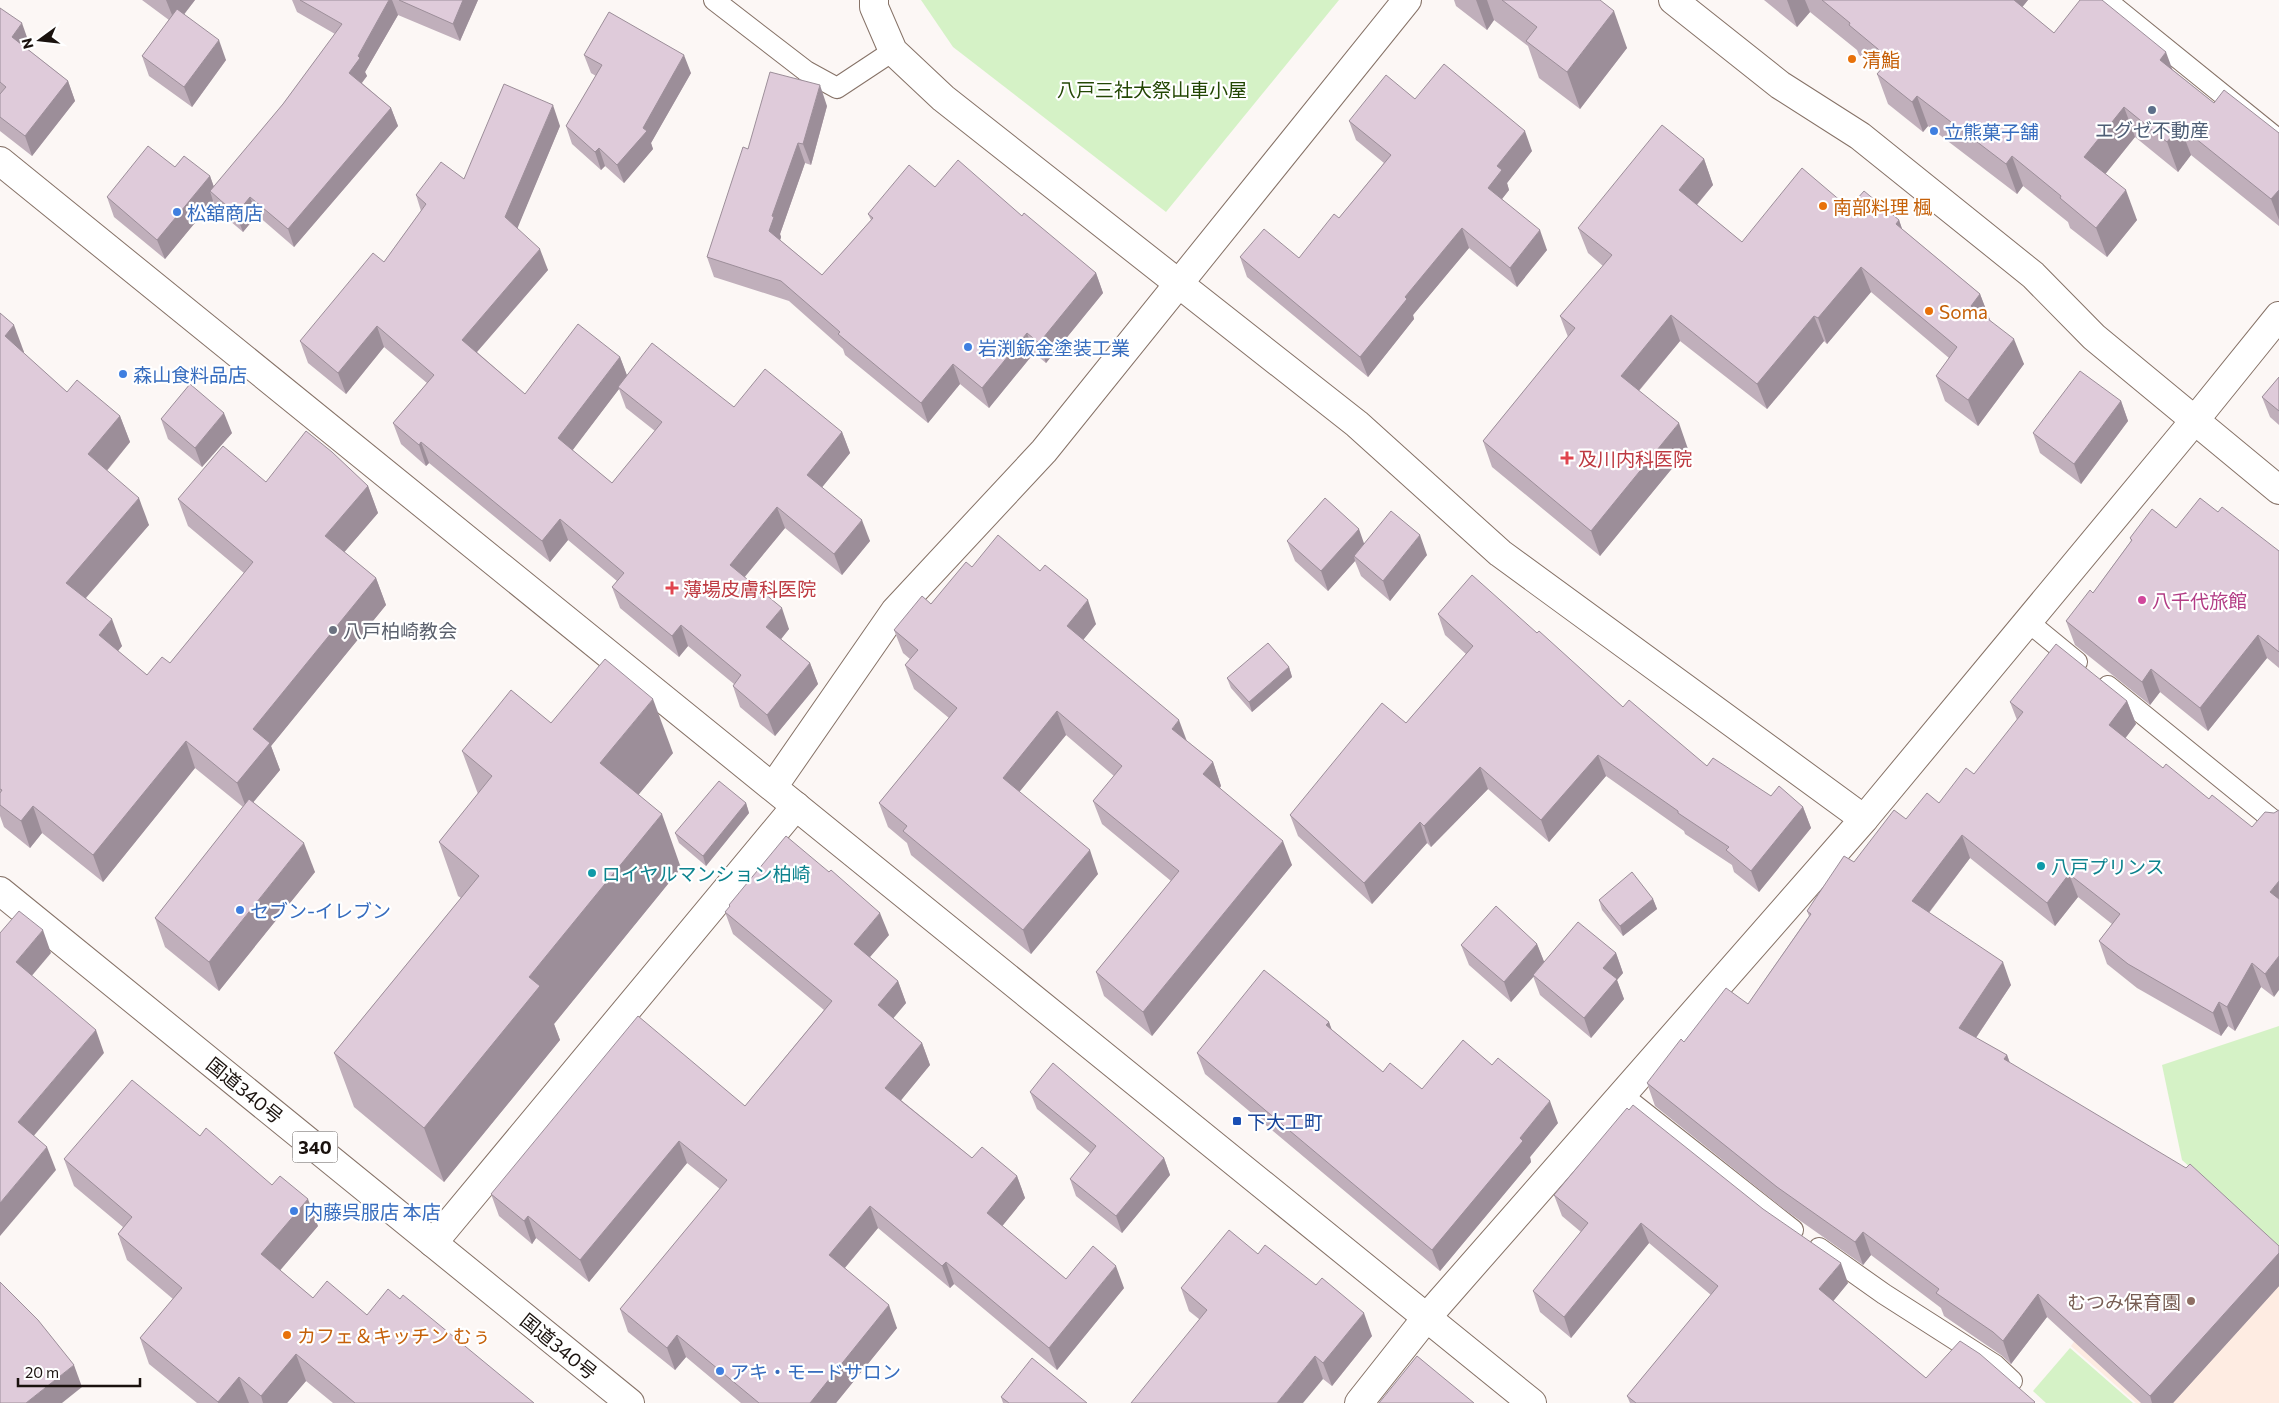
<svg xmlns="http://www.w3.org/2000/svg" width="2279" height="1403" font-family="Commissioner,'Noto Sans JP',sans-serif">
	<rect width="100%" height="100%" fill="#fcf7f5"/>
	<polygon fill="#feece2" points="2139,1251 2279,1257 2279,1403 2136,1403 2071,1346"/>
	<g fill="#d5f2c6">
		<polygon points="921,0 1339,0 1166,212 953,47"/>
		<polygon points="2279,1026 2279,1247 2182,1160 2162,1065"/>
		<polygon points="2070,1348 2133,1403 2046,1403 2033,1391"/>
	</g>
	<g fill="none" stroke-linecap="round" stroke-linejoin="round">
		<g stroke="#867267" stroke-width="22">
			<g id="lane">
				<polyline points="714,0 806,71 837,88 893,51"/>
				<polyline points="2106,0 2279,140"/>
				<polyline points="2027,621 2077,662"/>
				<polyline points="2108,686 2279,825"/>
				<polyline points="1622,1095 1793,1230"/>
				<polyline points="1819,1248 1884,1294 1995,1365 2012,1381"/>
			</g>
		</g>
		<g stroke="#867267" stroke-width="30">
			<g id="street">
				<polyline points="874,0 874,7 893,51 943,98 1357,424 1500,553 1864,819"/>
				<polyline points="1673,0 1780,85 1860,136 2033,275 2094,337 2279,490"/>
				<polyline points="773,787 895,611 1044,451 1407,0"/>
				<polyline points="433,1243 796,806"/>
			</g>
		</g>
		<g stroke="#867267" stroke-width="30">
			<g id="secondary">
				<polyline points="0,161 1532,1403"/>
				<polyline points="1359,1403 1427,1317 1864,819 2195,420 2279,316"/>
			</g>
		</g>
		<g stroke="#867267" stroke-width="30">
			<polyline id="highway" points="0,891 630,1403"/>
		</g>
		<use href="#lane" stroke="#fff" stroke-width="20"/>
		<use href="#street" stroke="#fff" stroke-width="28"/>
		<use href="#secondary" stroke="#fff" stroke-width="28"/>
		<use href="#highway" stroke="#fff" stroke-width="28"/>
	</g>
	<g fill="#c0afbb" fill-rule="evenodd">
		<polygon points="142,0 195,0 184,14 226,60 192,107 149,76 142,56 169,20"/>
		<polygon points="292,0 478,0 460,41 398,15 365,72 367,76 362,83 391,108 398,126 294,247 257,215 243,232 216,209 213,201 165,259 114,217 107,197 175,167 210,176 214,187 283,104 335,34 297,12"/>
		<polygon points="1454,0 1600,0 1627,48 1580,109 1539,78 1528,46 1494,20 1487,30 1456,6"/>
		<polygon points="1764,0 2028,0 2022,7 2054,33 2173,70 2214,103 2279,133 2279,226 2191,155 2178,172 2135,137 2105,174 2137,220 2107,257 2070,228 2068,222 2023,186 2017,194 1928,126 1923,132 1888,104 1877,74 1880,72 1859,55 1857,50 1810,12 1797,27"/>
		<polygon points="0,8 29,43 26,48 68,81 75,101 32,156 0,131"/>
		<polygon points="584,55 691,73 651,143 653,149 624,183 605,166 601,170 572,144 566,126 596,76 591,73"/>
		<polygon points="1415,99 1532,151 1507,183 1509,190 1502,199 1547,250 1517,287 1469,248 1413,315 1414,319 1368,377 1247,277 1240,257 1299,258 1339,218 1384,163 1356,140 1349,121"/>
		<polygon points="827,106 811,165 805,163 780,234 781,237 780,240 822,275 871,220 868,214 935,187 1022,216 1096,273 1103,293 1046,363 1034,353 989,408 960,384 928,423 845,355 843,349 789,301 714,277 707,257 748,149"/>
		<path d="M560 126 517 228 548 270 477 352 525 394 620 357 627 376 734 407 842 432 850 453 822 487 870 541 842 575 785 528 744 578 789 629 781 639 810 663 818 684 775 736 740 707 733 686 734 684 688 646 679 657 620 608 612 587 617 581 568 540 550 562 429 463 426 466 401 444 393 423 427 383 384 347 346 394 308 363 300 341 384 262 421 211 416 195 464 179ZM619 389 626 408 655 431 612 483 572 450Z"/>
		<polygon points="1704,159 1713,185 1697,205 1742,242 1849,208 1899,220 1902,229 1980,294 1990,320 2024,364 1978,426 1945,401 1936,376 1949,358 1871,292 1827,344 1824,341 1767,409 1680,341 1639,391 1688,449 1600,556 1492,467 1483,441 1568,337 1560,316 1603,266 1588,253 1578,228"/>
		<polygon points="0,313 24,352 23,353 67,392 120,416 130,442 107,471 149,525 86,598 122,646 118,651 147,675 170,663 244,573 188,526 178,499 266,482 368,486 378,513 344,552 376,578 386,605 271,746 280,770 253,802 315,872 219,991 165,947 155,918 243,807 195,768 103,882 42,833 30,848 4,827 0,816"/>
		<polygon points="2279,377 2279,425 2270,417 2262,397"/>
		<polygon points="2121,401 2128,421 2081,484 2040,453 2033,433"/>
		<polygon points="161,419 232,433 202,467 168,439"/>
		<polygon points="2218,512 2279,551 2279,668 2267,658 2208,731 2160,692 2150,705 2075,645 2066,621 2093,593 2131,541 2130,538 2176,528"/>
		<polygon points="1287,541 1364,543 1427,555 1390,601 1361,576 1355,561 1328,591 1295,561"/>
		<polygon points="972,567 1096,624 1083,640 1187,741 1213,762 1221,786 1220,788 1292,865 1152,1036 1104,996 1096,972 1171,881 1102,824 1093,801 1114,776 1066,735 1019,792 1098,874 1031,954 911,855 907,843 888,827 879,803 949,718 914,689 905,665 910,659 903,653 894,630 931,604"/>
		<polygon points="1438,614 1537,633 1623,707 1707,766 1771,796 1803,807 1811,828 1759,892 1734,872 1732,865 1685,834 1684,831 1606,776 1549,842 1488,789 1431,847 1427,843 1372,904 1298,836 1290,815 1406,723 1466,654 1445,635"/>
		<polygon points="1289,667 1292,677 1252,712 1231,688 1227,678"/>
		<polygon points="2127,701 2136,724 2125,738 2163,768 2209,799 2274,997 2261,987 2235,1031 2228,1026 2221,1036 2137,988 2107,964 2099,941 2112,924 2078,897 2055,926 1970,858 1929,913 2011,985 1976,1038 2007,1055 2010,1063 2279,1246 2279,1286 2173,1403 2141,1403 2047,1317 2011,1364 2001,1355 1944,1316 1941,1308 1871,1255 1863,1265 1785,1210 1655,1106 1647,1083 1684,1042 1748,1004 1809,916 1807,911 1854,862 1906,819 1939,803 1974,774 2017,720 2010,702"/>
		<polygon points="551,723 673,753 638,795 681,868 554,1024 560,1040 444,1182 354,1107 334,1053 461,898 458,896 439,842 478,794 462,751"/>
		<polygon points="746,803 749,813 706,866 679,843 675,833"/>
		<polygon points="1653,899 1657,909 1623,936 1602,910 1599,900"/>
		<polygon points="729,905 889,935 870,957 898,981 906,1003 893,1018 922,1043 930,1065 901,1100 972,1158 1017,1176 1025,1198 1002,1226 1066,1279 1124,1288 1057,1370 954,1284 950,1288 878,1228 845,1268 897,1328 836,1403 741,1403 686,1357 675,1370 628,1332 620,1309 720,1189 687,1163 589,1282 536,1238 532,1244 499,1216 491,1194 745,1106 824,1010 733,934 725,912 730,907"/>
		<polygon points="1537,944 1544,962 1616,953 1623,973 1617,980 1624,999 1591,1038 1540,995 1533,976 1511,1002 1469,965 1461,945"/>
		<polygon points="1329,1022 1331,1029 1383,1072 1422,1089 1558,1123 1530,1157 1531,1162 1440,1271 1205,1074 1197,1053"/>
		<polygon points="1030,1092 1164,1158 1170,1175 1122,1233 1076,1196 1070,1179 1091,1154 1037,1109"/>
		<polygon points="200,1136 318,1226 280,1270 313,1298 367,1315 400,1299 534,1403 333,1403 306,1381 287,1403 197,1403 149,1364 140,1338 173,1299 127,1260 118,1234 123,1227 74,1186 64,1159"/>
		<polygon points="1554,1195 1848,1283 1833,1301 1926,1378 2035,1403 1630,1403 1627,1396 1711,1295 1649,1243 1571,1338 1540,1312 1533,1291 1581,1232 1562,1216"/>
		<polygon points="1258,1254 1372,1336 1332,1386 1323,1379 1199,1319 1189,1311 1181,1288"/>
		<polygon points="1001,1397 1087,1403 1003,1403"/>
	</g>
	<g fill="#9c8e99">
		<polygon points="166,0 195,0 176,25"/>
		<polygon points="389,0 392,0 398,15 365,72 367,76 356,90 349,73"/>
		<polygon points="463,0 478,0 460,41 453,24"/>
		<polygon points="1476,0 1487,0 1494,20 1487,30"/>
		<polygon points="1787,0 1805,0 1810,12 1797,27"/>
		<polygon points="2005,0 2028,0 2012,20"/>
		<polygon points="1614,11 1627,48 1580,109 1567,72"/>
		<polygon points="22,23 29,43 19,57 12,37"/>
		<polygon points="219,40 226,60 192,107 184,87"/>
		<polygon points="2166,52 2177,82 2160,60"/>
		<polygon points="684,55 691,73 651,143 653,149 624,183 617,165 643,128"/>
		<polygon points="68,81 75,101 32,156 25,136"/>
		<polygon points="820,85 827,106 811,165 803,144"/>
		<polygon points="1917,96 1928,126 1923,132 1912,102"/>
		<polygon points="553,105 560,126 513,239 505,217"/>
		<polygon points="2124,107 2135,137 2095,187 2084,157"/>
		<polygon points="391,108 398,126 294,247 288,229"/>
		<polygon points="2180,126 2191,155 2178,172 2167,142"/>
		<polygon points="1525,131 1532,151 1507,183 1509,190 1495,208 1488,188 1497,166"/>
		<polygon points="798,143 805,163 780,234 781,237 777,251 769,231 772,216"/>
		<polygon points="599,148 605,166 601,170 595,152"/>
		<polygon points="2012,156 2023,186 2017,194 2006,164"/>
		<polygon points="1704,159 1713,185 1688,215 1679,190"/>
		<polygon points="210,176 217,196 210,191 213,201 165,259 157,240"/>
		<polygon points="2126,190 2137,220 2107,257 2096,228"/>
		<polygon points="2279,190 2279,220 2271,199"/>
		<polygon points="250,197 257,215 243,232 236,214"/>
		<polygon points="1899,220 1908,246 1896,224"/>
		<polygon points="1462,228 1469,248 1413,315 1414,319 1368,377 1360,357 1405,297"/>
		<polygon points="1540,230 1547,250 1517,287 1510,268"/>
		<polygon points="540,249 548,270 469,361 462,340"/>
		<polygon points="1861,267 1871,292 1827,344 1818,318"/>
		<polygon points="1096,273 1103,293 1046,363 1039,343"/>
		<polygon points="1980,294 1990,320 1971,306"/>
		<polygon points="1671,315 1680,341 1630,401 1621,376"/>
		<polygon points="1814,316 1824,341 1767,409 1757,384"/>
		<polygon points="14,325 24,352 14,363 5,336"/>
		<polygon points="377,326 384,347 346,394 338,373"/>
		<polygon points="1027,333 1034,353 989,408 982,388"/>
		<polygon points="2014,339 2024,364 1978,426 1968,400"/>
		<polygon points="620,357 628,378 618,387 619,389 566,459 558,438"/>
		<polygon points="953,364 960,384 928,423 921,403"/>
		<polygon points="2121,401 2128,421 2081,484 2074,464"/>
		<polygon points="224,413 232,433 202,467 195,448"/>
		<polygon points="120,416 130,442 98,481 88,454"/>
		<polygon points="1679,423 1688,449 1600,556 1591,531"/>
		<polygon points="842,432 850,453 815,496 807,475"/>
		<polygon points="421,442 429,463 426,466 419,445"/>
		<polygon points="368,486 378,513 335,563 325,536"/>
		<polygon points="139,498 149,525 76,609 66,583"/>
		<polygon points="777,507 785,528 737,586 730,565"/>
		<polygon points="560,519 568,540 550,562 542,541"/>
		<polygon points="862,520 870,541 842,575 834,554"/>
		<polygon points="1359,529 1366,549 1354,556 1355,561 1328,591 1321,571"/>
		<polygon points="1420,535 1427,555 1390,601 1383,581"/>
		<polygon points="376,578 386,605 271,746 280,770 247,810 237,783 253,729"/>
		<polygon points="1088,600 1096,624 1075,650 1067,626"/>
		<polygon points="782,608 789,629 774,648 766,627"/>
		<polygon points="112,619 122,646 109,662 99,635"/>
		<polygon points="681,625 688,646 679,657 672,636"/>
		<polygon points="2258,635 2267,658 2208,731 2200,708"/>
		<polygon points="810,663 818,684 775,736 767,715"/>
		<polygon points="1289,667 1292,677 1252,712 1249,702"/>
		<polygon points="2151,669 2160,692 2150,705 2142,682"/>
		<polygon points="653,699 673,753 620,817 600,763"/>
		<polygon points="2127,701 2136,724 2118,748 2109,725"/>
		<polygon points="1057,711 1066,735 1011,802 1003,778"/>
		<polygon points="1179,720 1188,744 1172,729"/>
		<polygon points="186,741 195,768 103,882 93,855"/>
		<polygon points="1598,755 1606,776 1549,842 1541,820"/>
		<polygon points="1213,762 1221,786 1212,798 1203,774"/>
		<polygon points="1480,767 1488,789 1431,847 1424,826"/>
		<polygon points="746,803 749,813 706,866 703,856"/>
		<polygon points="33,806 42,833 30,848 21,821"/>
		<polygon points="1803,807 1811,828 1759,892 1751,871"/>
		<polygon points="662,814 681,868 554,1024 560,1040 444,1182 424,1128 529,977"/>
		<polygon points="1420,822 1427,843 1372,904 1364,883"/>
		<polygon points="1962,835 1970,858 1920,924 1912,901"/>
		<polygon points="1283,841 1292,865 1152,1036 1143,1012"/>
		<polygon points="304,843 315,872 219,991 209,962"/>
		<polygon points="1090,850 1098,874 1031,954 1023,930"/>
		<polygon points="2069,874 2078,897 2055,926 2047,903"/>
		<polygon points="2279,881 2279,915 2270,892"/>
		<polygon points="1653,899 1657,909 1623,936 1620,926"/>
		<polygon points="880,913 889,935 862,966 854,944"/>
		<polygon points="43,930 51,953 24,985 16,962"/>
		<polygon points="1537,944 1545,964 1511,1002 1504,982"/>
		<polygon points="1616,953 1623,973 1617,980 1624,999 1591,1038 1584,1018 1603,968"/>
		<polygon points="2279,956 2279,990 2274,997 2265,974"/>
		<polygon points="2003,962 2011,985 1967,1051 1959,1028"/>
		<polygon points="2252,963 2261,987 2235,1031 2227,1007"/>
		<polygon points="898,981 906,1003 886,1027 878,1005"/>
		<polygon points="2219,1002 2228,1026 2221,1036 2213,1013"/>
		<polygon points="1329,1022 1337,1044 1326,1025"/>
		<polygon points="96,1030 104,1053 26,1145 18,1122"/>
		<polygon points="922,1043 930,1065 893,1110 885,1088"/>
		<polygon points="2007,1055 2015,1078 2004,1059"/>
		<polygon points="1550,1101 1558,1123 1530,1157 1531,1162 1440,1271 1432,1250 1520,1138"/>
		<polygon points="679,1141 687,1163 589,1282 580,1260"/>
		<polygon points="47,1147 56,1170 0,1236 0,1203"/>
		<polygon points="1164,1158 1170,1175 1122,1233 1116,1216"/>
		<polygon points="1017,1176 1025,1198 995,1235 987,1213"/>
		<polygon points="308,1199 318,1226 271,1281 261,1254"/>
		<polygon points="870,1206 878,1228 837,1277 829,1255"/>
		<polygon points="528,1216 536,1238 532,1244 524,1221"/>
		<polygon points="1641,1223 1649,1243 1571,1338 1564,1317"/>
		<polygon points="1863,1232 1871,1255 1863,1265 1855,1242"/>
		<polygon points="2279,1253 2279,1286 2173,1403 2152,1403 2150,1396"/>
		<polygon points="946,1262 954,1284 950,1288 942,1266"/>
		<polygon points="1841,1263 1848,1283 1826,1310 1819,1289"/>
		<polygon points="1116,1266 1124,1288 1057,1370 1049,1348"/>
		<polygon points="2038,1294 2047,1317 2011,1364 2003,1341"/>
		<polygon points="889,1305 897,1328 836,1403 810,1403"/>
		<polygon points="1364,1313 1372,1336 1332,1386 1323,1363"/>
		<polygon points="677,1335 686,1357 675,1370 667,1348"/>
		<polygon points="296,1354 306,1381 287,1403 263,1403 261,1396"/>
		<polygon points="1315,1356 1323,1379 1303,1403 1277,1403"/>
		<polygon points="74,1365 82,1387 62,1403 26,1403"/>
		<polygon points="239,1377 249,1403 218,1403 218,1402"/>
	</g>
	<g fill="#dfcbda" stroke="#9c8e99">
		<polygon points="300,0 389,0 358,56 360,58 349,73 391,108 288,229 250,197 236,214 210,191 283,104 342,24"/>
		<polygon points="399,0 463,0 453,24"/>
		<polygon points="1502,0 1600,0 1614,11 1567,72 1526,41 1537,27"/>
		<polygon points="1822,0 2014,0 2054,33 2080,0 2102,0 2166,52 2160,60 2214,103 2224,90 2279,133 2279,190 2271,199 2180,126 2167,142 2124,107 2084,157 2126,190 2096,228 2060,198 2061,196 2012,156 2006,164 1917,96 1912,102 1877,74 1890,59 1849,25 1850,23"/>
		<polygon points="0,8 22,23 12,37 68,81 25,136 0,117 0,94 6,87 0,82"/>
		<polygon points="177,9 219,40 184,87 142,56"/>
		<polygon points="609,12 684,55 643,128 647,131 617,165 599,148 595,152 566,126 602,65 584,55"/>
		<polygon points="1444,64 1525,131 1497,166 1502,170 1488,188 1540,230 1510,268 1462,228 1405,297 1407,299 1360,357 1240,257 1264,229 1299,258 1334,214 1339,218 1391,155 1349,121 1386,75 1415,99"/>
		<polygon points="770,72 820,85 803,144 798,143 772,216 774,217 769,231 822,275 873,218 868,214 909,165 935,187 958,160 1022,216 1024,213 1096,273 1039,343 1027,333 982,388 953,364 921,403 838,334 840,332 781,281 707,257 743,147 748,149"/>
		<polygon points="504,84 553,105 505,217 540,249 462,340 525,394 578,324 620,357 558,438 612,483 662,422 618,387 652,343 734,407 765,369 842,432 807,475 862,520 834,554 777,507 730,565 782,608 766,627 810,663 767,715 733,686 741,675 681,625 672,636 612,587 624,573 560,519 542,541 421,442 419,445 393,423 434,375 377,326 338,373 300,341 373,253 384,262 426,204 416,195 441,162 464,179"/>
		<polygon points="1662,125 1704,159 1679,190 1742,242 1802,168 1849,208 1864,191 1899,220 1896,224 1980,294 1971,306 2014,339 1968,400 1936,376 1957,347 1861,267 1818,318 1814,316 1757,384 1671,315 1621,376 1679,423 1591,531 1483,441 1575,328 1560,316 1612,255 1578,228"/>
		<polygon points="148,146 175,167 184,156 210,176 157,240 107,197"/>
		<polygon points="0,313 14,325 5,336 67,392 77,380 120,416 88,454 139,498 66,583 112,619 99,635 147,675 162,657 170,663 253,562 178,499 223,446 266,482 306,431 332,452 368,486 325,536 376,578 253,729 270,743 237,783 186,741 93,855 33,806 21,821 0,805 0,793 2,790 0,789"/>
		<polygon points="2080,371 2121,401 2074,464 2033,433"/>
		<polygon points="2279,377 2279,411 2262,397"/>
		<polygon points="190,384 224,413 195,448 161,419"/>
		<polygon points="1325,498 1359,529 1321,571 1287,541"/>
		<polygon points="2200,498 2218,512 2222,507 2279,551 2279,652 2258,635 2200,708 2151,669 2142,682 2066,621 2090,590 2093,593 2132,540 2130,538 2152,509 2176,528"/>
		<polygon points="1391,511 1420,535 1383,581 1354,556"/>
		<polygon points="998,535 1040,571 1045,565 1088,600 1067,626 1179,720 1172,729 1213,762 1203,774 1283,841 1143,1012 1096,972 1179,871 1093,801 1122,766 1057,711 1003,778 1090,850 1023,930 903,831 907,826 879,803 957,708 905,665 918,650 894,630 922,596 931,604 966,562 972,567"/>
		<polygon points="1472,575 1537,633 1539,631 1623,707 1629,700 1707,766 1713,758 1771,796 1779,786 1803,807 1751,871 1726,850 1729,847 1678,813 1678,811 1598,755 1541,820 1480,767 1424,826 1420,822 1364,883 1290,815 1382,703 1406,723 1473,646 1438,614"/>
		<polygon points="1268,643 1289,667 1249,702 1227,678"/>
		<polygon points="2056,644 2127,701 2109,725 2163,768 2166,764 2209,799 2212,795 2252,827 2265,812 2274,813 2279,810 2279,881 2270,892 2279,899 2279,956 2265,974 2252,963 2227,1007 2219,1002 2213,1013 2128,964 2099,941 2120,914 2069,874 2047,903 1962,835 1912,901 2003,962 1959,1028 2007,1055 2004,1059 2186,1168 2190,1164 2279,1246 2279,1253 2150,1396 2038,1294 2003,1341 1993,1332 1936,1293 1939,1289 1863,1232 1855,1242 1777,1187 1647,1083 1681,1039 1684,1042 1726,988 1748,1004 1811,914 1807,911 1844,856 1854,862 1894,810 1906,819 1927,793 1939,803 1966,768 1974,774 2023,712 2010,702"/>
		<polygon points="605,659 653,699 600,763 662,814 529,977 540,986 424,1128 334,1053 479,876 439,842 492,776 462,751 511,690 551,723"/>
		<polygon points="719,781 746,803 703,856 675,833"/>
		<polygon points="249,799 304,843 209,962 155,918"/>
		<polygon points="786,836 829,872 831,870 880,913 854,944 898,981 878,1005 922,1043 885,1088 972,1158 982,1147 1017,1176 987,1213 1066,1279 1093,1246 1116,1266 1049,1348 946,1262 942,1266 870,1206 829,1255 889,1305 810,1403 759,1403 677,1335 667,1348 620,1309 727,1180 679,1141 580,1260 528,1216 524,1221 491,1194 638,1016 745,1106 832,1001 725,912 730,906 729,905"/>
		<polygon points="1632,872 1653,899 1620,926 1599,900"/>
		<polygon points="1496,906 1537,944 1504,982 1461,945"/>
		<polygon points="19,911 43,930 16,962 96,1030 18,1122 47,1147 0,1203 0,933"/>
		<polygon points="1578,922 1616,953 1603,968 1617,979 1584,1018 1533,975"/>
		<polygon points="1264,970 1329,1022 1326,1025 1383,1072 1390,1063 1422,1089 1463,1040 1492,1065 1498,1058 1550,1101 1520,1138 1523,1141 1432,1250 1197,1053"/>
		<polygon points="1053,1063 1164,1158 1116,1216 1070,1179 1096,1146 1030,1092"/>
		<polygon points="132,1080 200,1136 206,1128 272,1185 280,1176 308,1199 261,1254 313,1298 327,1281 367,1315 388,1289 400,1299 403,1295 534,1403 355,1403 296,1354 261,1396 239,1377 218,1402 140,1338 182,1288 118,1234 132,1217 64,1159"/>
		<polygon points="1633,1105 1763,1209 1841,1263 1819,1289 1926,1378 1960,1341 1980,1354 2035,1402 2034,1403 1636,1403 1627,1396 1718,1286 1641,1223 1564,1317 1533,1291 1588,1223 1554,1195 1627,1108 1629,1110"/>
		<polygon points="1229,1230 1258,1254 1265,1245 1316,1285 1322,1278 1364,1313 1323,1363 1315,1356 1277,1403 1131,1403 1207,1310 1181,1288"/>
		<polygon points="0,1282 38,1320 74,1365 26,1403 0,1403"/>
		<polygon points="1417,1356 1474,1403 1379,1403"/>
		<polygon points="1032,1358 1087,1403 1009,1403 1001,1397"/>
	</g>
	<g fill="#e8710a" stroke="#fff" stroke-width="2">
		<circle cx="1852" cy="59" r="5"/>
		<circle cx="1823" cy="206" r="5"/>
		<circle cx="1929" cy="311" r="5"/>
		<circle cx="287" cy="1335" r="5"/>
	</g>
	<circle fill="#5c6f8a" stroke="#fff" stroke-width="2" cx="2152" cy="110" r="5"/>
	<g fill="#3f7fe0" stroke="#fff" stroke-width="2">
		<circle cx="1934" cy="131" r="5"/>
		<circle cx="177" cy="212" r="5"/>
		<circle cx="968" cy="347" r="5"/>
		<circle cx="123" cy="374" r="5"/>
		<circle cx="240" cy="910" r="5"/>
		<circle cx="294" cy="1211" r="5"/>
		<circle cx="720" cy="1371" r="5"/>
	</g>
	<g fill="#e0444e" stroke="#fff" stroke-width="2">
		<path d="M1564.5 450.5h5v5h5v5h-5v5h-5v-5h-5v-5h5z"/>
		<path d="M669.5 580.5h5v5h5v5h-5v5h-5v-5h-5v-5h5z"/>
	</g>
	<circle fill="#d1479c" stroke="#fff" stroke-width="2" cx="2142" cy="600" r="5"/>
	<circle fill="#6b7280" stroke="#fff" stroke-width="2" cx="333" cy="630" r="5"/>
	<g fill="#0f9aa8" stroke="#fff" stroke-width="2">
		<circle cx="2041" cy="866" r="5"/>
		<circle cx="592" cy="873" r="5"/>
	</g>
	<rect fill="#1a4fb4" stroke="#fff" stroke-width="2" x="1232" y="1116" width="10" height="10" rx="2.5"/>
	<circle fill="#8d6e63" stroke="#fff" stroke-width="2" cx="2191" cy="1301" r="5"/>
	<g text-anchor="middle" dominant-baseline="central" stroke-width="4.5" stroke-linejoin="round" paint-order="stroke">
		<rect fill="#fff" stroke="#5f5956" stroke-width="1" x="292.5" y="1131.5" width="45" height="31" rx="4"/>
		<g font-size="18" font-weight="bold" fill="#1a120e">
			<text x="315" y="1147">340</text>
		</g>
		<g font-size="19" fill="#c56008" stroke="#fff" text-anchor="start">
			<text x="1862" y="59">清鮨</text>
			<text x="1833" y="206">南部料理 楓</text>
			<text x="1939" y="311">Soma</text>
			<text x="297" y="1335">カフェ＆キッチン むぅ</text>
		</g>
		<g font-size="19" fill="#234704" stroke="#fff">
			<text x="1152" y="89">八戸三社大祭山車小屋</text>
		</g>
		<g font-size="19" fill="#4e5e75" stroke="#fff">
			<text x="2152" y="129">エグゼ不動産</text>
		</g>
		<g font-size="19" fill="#366cbe" stroke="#fff" text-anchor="start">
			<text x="1944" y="131">立熊菓子舗</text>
			<text x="187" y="212">松舘商店</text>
			<text x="978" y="347">岩渕鈑金塗装工業</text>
			<text x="133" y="374">森山食料品店</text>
			<text x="250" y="910">セブン-イレブン</text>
			<text x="304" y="1211">内藤呉服店 本店</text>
			<text x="730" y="1371">アキ・モードサロン</text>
		</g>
		<g font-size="19" fill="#be3a42" stroke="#fff" text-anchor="start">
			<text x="1578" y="458">及川内科医院</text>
			<text x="683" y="588">薄場皮膚科医院</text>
		</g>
		<g font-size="19" fill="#b23c85" stroke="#fff" text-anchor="start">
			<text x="2152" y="600">八千代旅館</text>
		</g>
		<g font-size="19" fill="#5b616d" stroke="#fff" text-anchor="start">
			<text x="343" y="630">八戸柏崎教会</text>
		</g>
		<g font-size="19" fill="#0d838f" stroke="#fff" text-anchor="start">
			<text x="2051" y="866">八戸プリンス</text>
			<text x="602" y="873">ロイヤルマンション柏崎</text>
		</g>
		<g font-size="19" fill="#1a120e" stroke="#fff">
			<text transform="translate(245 1090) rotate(39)">国道340号</text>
			<text transform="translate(559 1346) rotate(39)">国道340号</text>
		</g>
		<g font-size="19" fill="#164399" stroke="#fff" text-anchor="start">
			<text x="1247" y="1121">下大工町</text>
		</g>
		<g font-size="19" fill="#785e54" stroke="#fff" text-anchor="end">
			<text x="2181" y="1301">むつみ保育園</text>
		</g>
	</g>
	<g transform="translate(40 40) rotate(255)" stroke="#ffffff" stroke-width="4" paint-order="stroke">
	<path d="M0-4L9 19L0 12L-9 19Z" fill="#1a120e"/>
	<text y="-8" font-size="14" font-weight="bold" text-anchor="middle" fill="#1a120e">N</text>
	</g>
	<path d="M18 1378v8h122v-8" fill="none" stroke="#1a120e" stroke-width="2.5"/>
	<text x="25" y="1378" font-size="15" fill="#1a120e" stroke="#ffffff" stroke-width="4" paint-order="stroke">20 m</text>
</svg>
